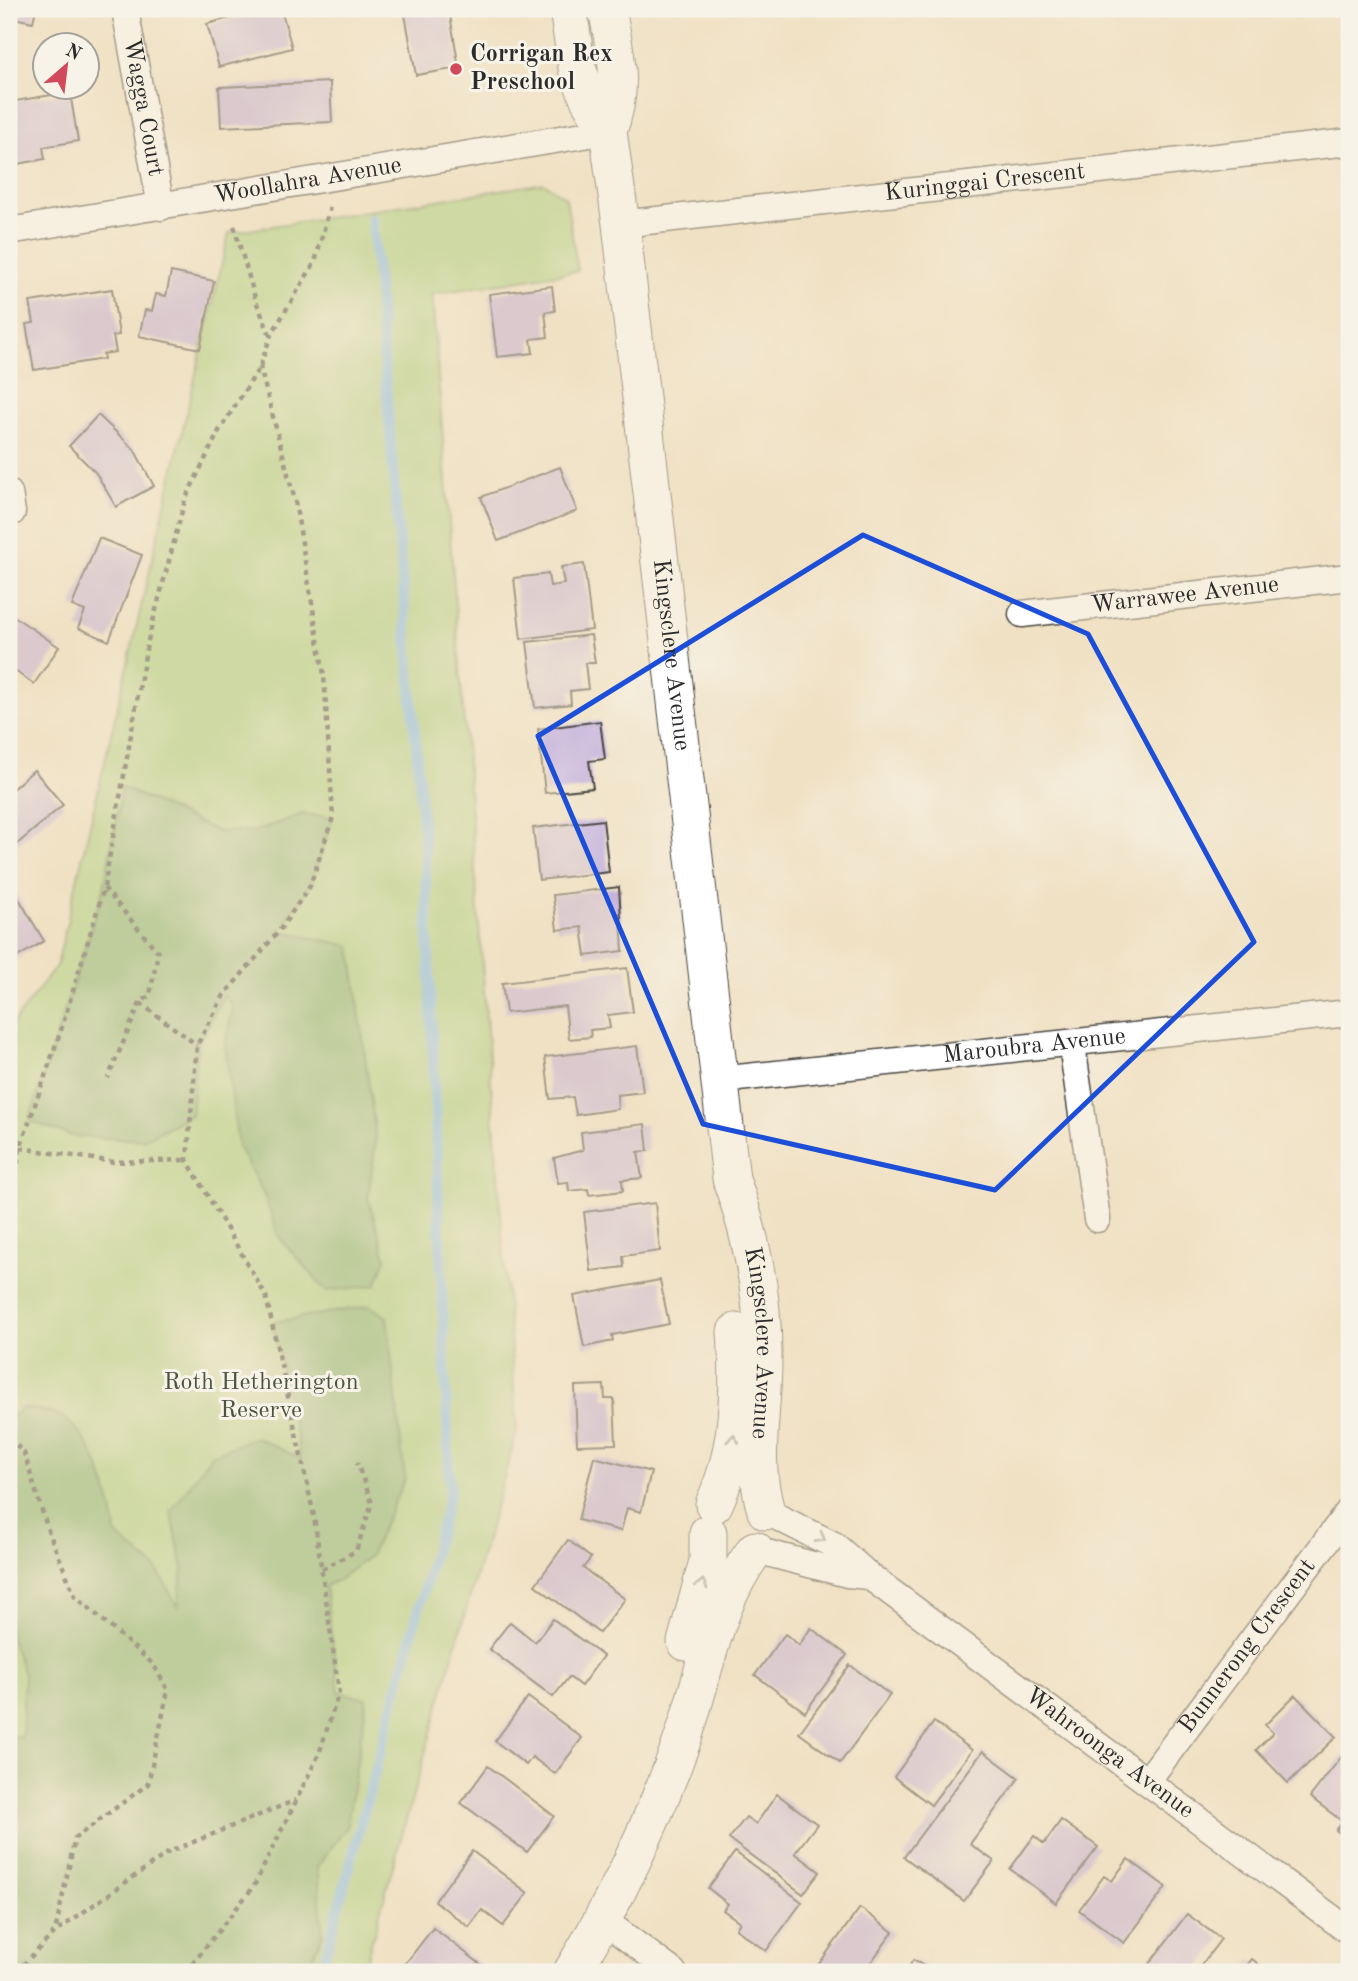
<svg xmlns="http://www.w3.org/2000/svg" width="1358" height="1981" font-family="'Old Standard TT',serif">
	<rect width="100%" height="100%" fill="#f7f3e8"/>
	<filter id="ink" filterUnits="userSpaceOnUse"><feTurbulence type="fractalNoise" baseFrequency=".0143" numOctaves="2"/><feDisplacementMap in="SourceGraphic" scale="14" xChannelSelector="R" yChannelSelector="G"/><feConvolveMatrix kernelMatrix="1 2 1 2 8 2 1 2 1" color-interpolation-filters="sRGB"/></filter>
	<filter id="wash" filterUnits="userSpaceOnUse"><feTurbulence type="fractalNoise" baseFrequency=".00686" numOctaves="4" result="noise"/><feDisplacementMap in="SourceGraphic" scale="28" xChannelSelector="R" yChannelSelector="G"/><feGaussianBlur stdDeviation="1.57" result="paint"/><feColorMatrix in="noise" values="0 0 0 0 0 0 0 0 0 0 0 0 0 0 0 0 0 1.4 0 .05"/><feComposite in="paint" operator="in"/></filter>
	<g filter="url(#wash)">
		<rect width="100%" height="100%" fill="#f0e1c4"/>
		<polygon fill="#a6cf7a" stroke="#687d52" stroke-width="2" points="544,183 566,198 578,271 432,294 517,1431 363,1972 9,1972 9,1029 57,965 229,233"/>
		<g fill="#84b26a" stroke="#586e4a" stroke-width="2">
			<polygon points="122,787 218,832 256,831 302,814 333,817 310,886 280,931 351,946 376,1140 368,1198 386,1258 376,1285 326,1291 279,1237 264,1195 238,1146 225,1045 233,1007 224,995 197,1045 191,1115 143,1140 72,1136 29,1121 104,888"/>
			<path d="M370 1306 387 1317 405 1478 370 1556 337 1581 325 1586 339 1692 367 1698 347 1827 317 1867 323 1934 306 1972H9V1735L22 1738 24 1674 9 1633V1419L22 1408C34 1410 54 1411 64 1418 97 1441 111 1499 117 1536L156 1568 178 1606 183 1569 171 1511 211 1455 256 1437 301 1459 272 1322Z"/>
		</g>
		<g fill="none" stroke-linecap="round" stroke-linejoin="round">
			<polyline stroke="#7ab9ee" stroke-width="10" points="321,1972 450,1493 425,853 372,218"/>
		</g>
		<g id="blocks">
			<g fill="#c0abda">
				<polygon points="9,9 36,9 33,22 9,17"/>
				<polygon points="264,9 281,9 292,48 219,67 207,24"/>
				<polygon points="404,9 449,9 459,68 416,75"/>
				<polygon points="330,82 332,122 221,127 219,87"/>
				<polygon points="70,92 78,141 43,147 45,159 18,164 9,102"/>
				<polygon points="171,272 214,281 200,349 139,336 145,310 152,311 156,294 166,296"/>
				<polygon points="552,286 555,311 545,312 548,337 531,339 533,353 497,357 489,294"/>
				<polygon points="112,289 119,335 113,336 116,352 103,354 104,359 34,370 26,324 34,323 30,302"/>
				<polygon points="98,415 134,449 154,486 116,507 96,473 69,446"/>
				<polygon points="560,467 577,511 498,541 481,497"/>
				<polygon points="99,538 142,555 109,641 78,628 85,611 72,606"/>
				<polygon points="584,564 592,630 521,639 514,578 548,574 550,586 564,584 561,567"/>
				<polygon points="9,613 59,647 34,684 9,667"/>
				<polygon points="591,635 595,663 585,663 588,689 570,691 571,704 535,708 527,642"/>
				<polygon points="600,721 605,759 589,761 593,788 545,793 538,729"/>
				<polygon points="34,770 63,805 9,851 9,792"/>
				<polygon points="603,820 609,872 539,880 533,828"/>
				<polygon points="9,882 44,941 9,962"/>
				<polygon points="619,887 623,951 586,956 582,927 557,930 553,895"/>
				<polygon points="627,968 633,1012 608,1015 610,1028 590,1030 591,1037 569,1039 565,1006 506,1013 502,983"/>
				<polygon points="637,1046 643,1092 617,1095 618,1109 576,1115 573,1097 550,1099 545,1057"/>
				<polygon points="645,1124 648,1151 638,1152 642,1178 622,1180 623,1191 589,1195 588,1189 569,1191 568,1182 558,1183 554,1158 583,1150 581,1132"/>
				<polygon points="655,1203 660,1251 623,1256 624,1267 591,1271 584,1212"/>
				<polygon points="660,1280 669,1324 612,1335 613,1341 584,1347 574,1296"/>
				<polygon points="604,1385 605,1399 614,1399 616,1444 577,1445 575,1386"/>
				<polygon points="594,1457 651,1472 641,1512 627,1508 621,1531 578,1520"/>
				<polygon points="568,1540 591,1558 583,1568 625,1599 599,1633 535,1585"/>
				<polygon points="553,1619 603,1656 581,1686 569,1677 553,1697 489,1649 510,1622 535,1642"/>
				<polygon points="811,1628 847,1655 805,1712 755,1675 785,1634 799,1645"/>
				<polygon points="850,1665 890,1695 840,1763 799,1733"/>
				<polygon points="1295,1695 1336,1737 1288,1783 1256,1750 1273,1733 1265,1725"/>
				<polygon points="528,1697 582,1738 555,1774 532,1757 526,1765 495,1741"/>
				<polygon points="934,1722 972,1750 931,1805 894,1777"/>
				<polygon points="983,1751 1019,1778 970,1844 994,1861 964,1901 904,1857"/>
				<polygon points="1342,1756 1349,1761 1349,1840 1336,1830 1343,1822 1310,1797"/>
				<polygon points="488,1766 554,1816 527,1852 461,1803"/>
				<polygon points="777,1794 817,1824 795,1853 820,1872 803,1894 729,1839 746,1817 756,1824"/>
				<polygon points="1061,1820 1098,1847 1056,1903 1010,1869 1034,1836 1044,1844"/>
				<polygon points="472,1851 528,1893 503,1926 482,1910 469,1927 435,1901"/>
				<polygon points="735,1852 802,1902 766,1951 736,1929 740,1922 723,1910 728,1904 708,1888"/>
				<polygon points="1128,1859 1166,1887 1124,1943 1079,1910 1104,1876 1112,1881"/>
				<polygon points="860,1908 893,1932 869,1965 880,1972 813,1972"/>
				<polygon points="1187,1914 1221,1939 1196,1972 1143,1972"/>
				<polygon points="433,1928 483,1966 478,1972 399,1972"/>
				<polygon points="1252,1959 1269,1972 1242,1972"/>
				<polygon points="913,1960 935,1972 906,1972"/>
			</g>
		</g>
	</g>
	<g filter="url(#ink)">
		<use href="#blocks" fill-opacity="0" stroke="#494642" stroke-width="2"/>
		<g fill="none" stroke-linecap="round" stroke-linejoin="round">
			<g stroke="#494642" stroke-width="29">
				<g id="minor">
					<path id="s1" d="M125 9 161 207"/>
					<path id="s2" d="M621 224 1349 142"/>
					<path id="s3" d="M9 231 608 131"/>
					<polyline points="9,493 12,512"/>
					<path id="s4" d="M1022 614 1349 577"/>
					<polyline points="1072,1045 1097,1219"/>
					<path id="s5" d="M719 1080 1349 1013"/>
					<path id="s6" d="M767 1512 834 1545 869 1576 1349 1931"/>
					<polyline points="756,1550 847,1574 869,1576"/>
					<path id="s7" d="M1147 1781 1349 1511"/>
					<polyline points="603,1920 673,1972"/>
				</g>
			</g>
			<g stroke="#494642" stroke-width="39">
				<g id="secondary">
					<path id="s8" d="M568 9 577 68 589 99 608 131 621 224 731 1179C752 1237 764 1300 763 1362 763 1413 751 1461 766 1511"/>
					<path d="M607 9C616 55 625 86 608 131"/>
					<path d="M714 1504C739 1451 740 1390 736 1332"/>
					<polyline points="686,1642 708,1561 708,1533"/>
					<path d="M572 1972C614 1903 650 1828 678 1752 704 1683 710 1611 755 1550"/>
				</g>
			</g>
			<g stroke="#494642" stroke-width="4.5" stroke-dasharray="5 5" stroke-linecap="butt">
				<polyline points="234,226 256,301 270,335"/>
				<polyline points="104,888 158,952 150,995 140,1003 108,1078"/>
				<polyline points="140,1003 197,1045"/>
				<polyline points="20,1148 114,1162 187,1160"/>
				<polyline points="9,1223 20,1148 62,1027 104,888 147,644 185,500 219,431 260,367 271,335 315,262 330,207"/>
				<polyline points="9,1438 24,1453 48,1530 75,1596 153,1664 168,1690 148,1784 75,1838 55,1932"/>
				<polyline points="322,1569 356,1551 372,1503 357,1463"/>
				<polyline points="16,1972 55,1932 169,1852 296,1800"/>
				<polyline points="186,1972 254,1886 319,1754 339,1692 314,1516 266,1296 187,1160 197,1045 224,995 279,931 310,886 333,817 324,675 295,501 260,367"/>
			</g>
			<use href="#minor" stroke="#fff" stroke-width="26"/>
			<use href="#secondary" stroke="#fff" stroke-width="37"/>
		</g>
		<defs><path id="oneway-chevron" d="M-2-3.5L2.5 0L-2 3.5" fill="none" stroke-width="1.6" stroke-linecap="round" stroke-linejoin="round" transform="scale(1.75)"/></defs>
		<g stroke="#a0a0a0">
			<use href="#oneway-chevron" transform="translate(733 1439) rotate(-86)"/>
			<use href="#oneway-chevron" transform="translate(821 1538) rotate(29)"/>
			<use href="#oneway-chevron" transform="translate(702 1584) rotate(-76)"/>
		</g>
	</g>
	<path d="M0 0H1358V1981H0ZM863 535 1088 634 1254 942 995 1190 703 1124 538 736Z" fill="#f0e1c4" fill-opacity=".55" fill-rule="evenodd"/>
	<path fill="none" stroke="#1d4ed8" stroke-width="5" stroke-linejoin="round" d="M863 535 1088 634 1254 942 995 1190 703 1124 538 736Z"/>
	<circle fill="#d1495b" stroke="#f7f3e8" stroke-width="2.5" cx="456" cy="69" r="7"/>
	<g text-anchor="middle" dominant-baseline="central" stroke-width="6" stroke-linejoin="round" paint-order="stroke">
		<g font-size="24" font-weight="bold" fill="#2b2b2b" stroke="#f7f3e8" text-anchor="start">
			<text x="470" y="55">Corrigan Rex<tspan x="470" dy="28">Preschool</tspan></text>
		</g>
		<g font-size="24" fill="#2b2b2b" stroke="#f7f3e8">
			<text stroke="none"><textPath href="#s1" startOffset="100">Wagga Court</textPath></text>
			<text stroke="none"><textPath href="#s3" startOffset="303">Woollahra Avenue</textPath></text>
			<text stroke="none"><textPath href="#s2" startOffset="366">Kuringgai Crescent</textPath></text>
			<text stroke="none"><textPath href="#s4" startOffset="164">Warrawee Avenue</textPath></text>
			<text stroke="none"><textPath href="#s8" startOffset="658">Kingsclere Avenue</textPath></text>
			<text stroke="none"><textPath href="#s5" startOffset="317">Maroubra Avenue</textPath></text>
			<text stroke="none"><textPath href="#s8" startOffset="1353">Kingsclere Avenue</textPath></text>
			<text stroke="none"><textPath href="#s7" startOffset="168">Bunnerong Crescent</textPath></text>
			<text stroke="none"><textPath href="#s6" startOffset="420">Wahroonga Avenue</textPath></text>
		</g>
		<g font-size="24" fill="#4a543f" stroke="#f7f3e8">
			<text x="261" y="1383">Roth Hetherington<tspan x="261" dy="28">Reserve</tspan></text>
		</g>
	</g>
	<rect width="1358" height="1981" fill="none" stroke="#f7f3e8" stroke-width="35"/>
	<g transform="translate(66 66) rotate(28)"><circle r="33" fill="#f7f3e8" stroke="#a5a39c" stroke-width="2"/>
	<path d="M0-5L12 26L0 18L-12 26Z" fill="#d1495b"/>
	<text y="-10" font-size="19" font-weight="bold" text-anchor="middle" fill="#2b2b2b">N</text>
	</g>
</svg>
